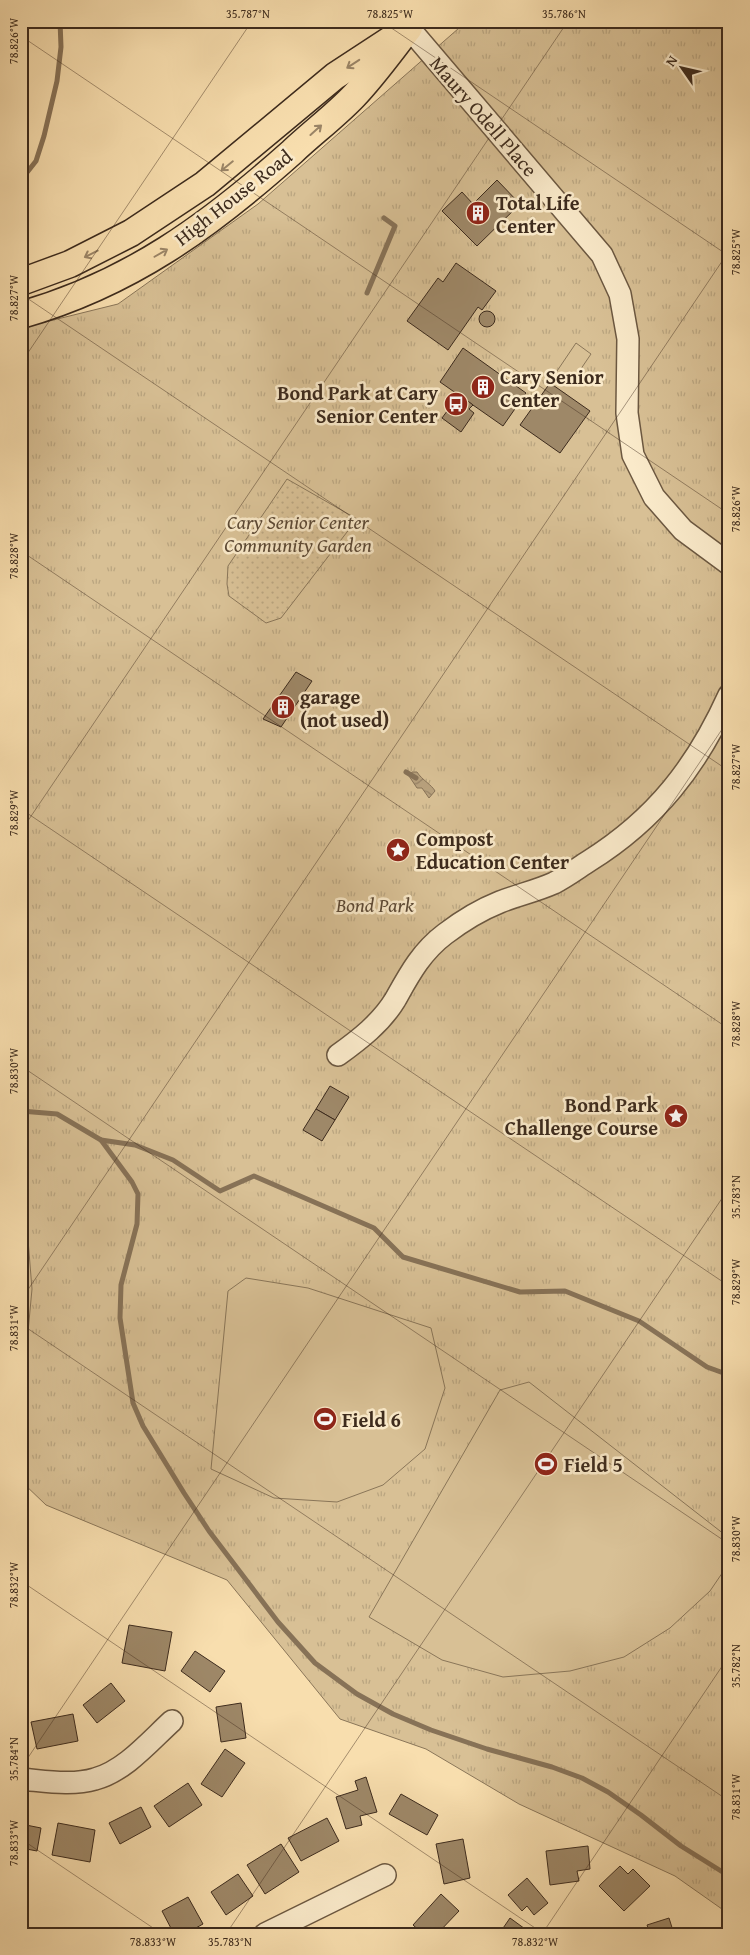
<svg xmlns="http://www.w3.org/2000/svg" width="750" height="1955" font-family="'Gentium Book Plus',serif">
	<defs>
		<pattern id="grass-tufts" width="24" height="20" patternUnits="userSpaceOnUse" patternTransform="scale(1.25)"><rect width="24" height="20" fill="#d8c095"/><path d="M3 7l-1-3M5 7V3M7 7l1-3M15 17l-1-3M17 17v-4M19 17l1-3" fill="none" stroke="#baa580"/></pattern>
		<pattern id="garden-dots" width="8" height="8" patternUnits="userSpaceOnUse" patternTransform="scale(1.25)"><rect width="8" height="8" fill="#d8c095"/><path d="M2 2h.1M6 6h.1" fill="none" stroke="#baa580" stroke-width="1.8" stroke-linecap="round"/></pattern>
		<pattern id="water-waves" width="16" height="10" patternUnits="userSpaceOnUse" patternTransform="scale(1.25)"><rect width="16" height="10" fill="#b8a17d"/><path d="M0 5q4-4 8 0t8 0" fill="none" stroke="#978366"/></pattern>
	</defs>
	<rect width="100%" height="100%" fill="#f8deae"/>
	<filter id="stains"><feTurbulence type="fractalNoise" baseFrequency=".004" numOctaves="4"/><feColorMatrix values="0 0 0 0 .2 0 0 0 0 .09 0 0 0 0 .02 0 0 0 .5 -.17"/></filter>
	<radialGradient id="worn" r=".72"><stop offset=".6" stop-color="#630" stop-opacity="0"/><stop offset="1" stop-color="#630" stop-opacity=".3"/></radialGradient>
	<polygon fill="url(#grass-tufts)" stroke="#8a7659" points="467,21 729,21 729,1914 675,1876 519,1804 426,1749 340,1719 227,1580 46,1505 21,1481 21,328 118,304 258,204"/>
	<polygon fill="url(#garden-dots)" stroke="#8a7659" points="287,479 357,519 281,618 266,623 229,596 227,584 228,566"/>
	<g fill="#d8c095" stroke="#8a7659">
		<polygon points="576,343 591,354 570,385 555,374"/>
		<polygon points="21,1189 24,1190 32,1289 27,1343 21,1347"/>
		<polygon points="246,1278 308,1288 431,1328 445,1388 425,1449 383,1485 337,1502 274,1498 211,1469 228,1291"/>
		<polygon points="529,1382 729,1538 729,1563 710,1591 670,1628 624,1657 570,1671 503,1677 442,1660 369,1617 500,1390"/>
	</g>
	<path fill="url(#water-waves)" stroke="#877257" d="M412 772H417C422 780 432 785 435 791L429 798 422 788H417L409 776Z"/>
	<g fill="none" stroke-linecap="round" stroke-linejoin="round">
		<g stroke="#877257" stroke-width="5">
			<polyline points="21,180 36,161 44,136 57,81 61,47 60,21"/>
			<polyline points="367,293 395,226 384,218"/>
			<polyline points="406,772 416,778"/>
			<polyline points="21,1111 57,1114 101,1140 135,1145 173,1160 220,1191 254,1176 374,1228 403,1257 520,1292 565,1291 639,1321 707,1367 729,1375"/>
			<polyline points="101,1140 132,1182 138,1194 137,1224 121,1285 120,1318 133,1403 143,1426 184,1493 209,1531 278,1622 315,1663 357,1694 393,1714 431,1730 487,1749 552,1767 582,1778 608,1792 641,1815 681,1846 729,1876"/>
		</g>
	</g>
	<g fill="#9e8868" stroke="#3d2b1d">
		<polygon points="497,180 520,204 477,246 442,211 462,192 473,204"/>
		<polygon points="456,263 496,291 482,310 478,307 448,350 407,321 438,278 443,282"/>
		<circle cx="487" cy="319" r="8"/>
		<polygon points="463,348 526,393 503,426 440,382"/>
		<polygon points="550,383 590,411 560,453 520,425"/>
		<polygon points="464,398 473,405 469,409 474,413 461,432 442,418 456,399 460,403"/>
		<polygon points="296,672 312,681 281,727 263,719"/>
		<polygon points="330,1086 349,1097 335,1120 316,1109"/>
		<polygon points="316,1109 335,1120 322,1141 303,1130"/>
		<polygon points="129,1625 172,1632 165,1671 122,1663"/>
		<polygon points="195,1651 225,1671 210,1692 181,1671"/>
		<polygon points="111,1683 125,1701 97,1723 83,1705"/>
		<polygon points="241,1703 246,1738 221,1742 216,1707"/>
		<polygon points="73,1714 78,1741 37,1749 31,1722"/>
		<polygon points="225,1749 245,1763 222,1797 201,1784"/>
		<polygon points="366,1777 377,1812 360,1816 362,1825 346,1829 336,1797 358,1790 355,1781"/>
		<polygon points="188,1783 202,1805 169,1827 154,1806"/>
		<polygon points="401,1794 438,1815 427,1835 389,1814"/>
		<polygon points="141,1807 151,1827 120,1844 109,1823"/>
		<polygon points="327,1818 339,1841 301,1861 288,1838"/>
		<polygon points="58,1823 95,1830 90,1862 52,1855"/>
		<polygon points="21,1824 41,1828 37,1851 21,1848"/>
		<polygon points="463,1839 470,1878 444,1884 436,1844"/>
		<polygon points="281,1844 299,1872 265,1894 247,1865"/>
		<polygon points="588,1846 590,1869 577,1871 579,1881 550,1885 546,1851"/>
		<polygon points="620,1866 628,1874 633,1869 650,1886 624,1911 599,1886"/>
		<polygon points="238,1874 253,1896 226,1915 211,1892"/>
		<polygon points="527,1878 548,1903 534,1915 527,1906 522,1911 508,1895"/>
		<polygon points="441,1894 459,1911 437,1934 423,1934 413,1925"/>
		<polygon points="188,1897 203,1924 185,1934 174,1934 162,1911"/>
		<polygon points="510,1918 532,1934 499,1934"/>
		<polygon points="669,1918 674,1934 650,1934 647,1925"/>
	</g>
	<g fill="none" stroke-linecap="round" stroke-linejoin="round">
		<g stroke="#6c5841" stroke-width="24">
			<g id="minor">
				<polyline points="409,28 602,255 620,294 628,339 627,413 633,455 654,497 683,530 729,564"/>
				<path d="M338 1055C359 1040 381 1023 395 1000 409 975 421 952 445 934 462 921 480 910 500 902 518 895 536 891 554 883 566 877 578 868 589 861 656 819 697 766 729 695"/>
				<path d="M21 1779C45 1781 72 1786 95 1779 125 1771 150 1741 172 1721"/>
				<polyline points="265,1934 385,1875"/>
			</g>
		</g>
		<g stroke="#3d2b1d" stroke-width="29">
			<g id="major">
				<polyline points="21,282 70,264 131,233 205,184 335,76 390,40"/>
				<path d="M21 315C130 284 209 226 292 152 312 133 335 116 354 96 374 75 391 51 409 28"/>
			</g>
		</g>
		<use href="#minor" stroke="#faeaca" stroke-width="21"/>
		<use href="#major" stroke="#f8deae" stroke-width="26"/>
	</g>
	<defs><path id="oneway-shaft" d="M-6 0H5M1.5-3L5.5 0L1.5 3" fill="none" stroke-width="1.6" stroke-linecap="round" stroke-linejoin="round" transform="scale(1.25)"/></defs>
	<g stroke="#9a8466">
		<use href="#oneway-shaft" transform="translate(353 64) rotate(147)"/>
		<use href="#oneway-shaft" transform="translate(316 130) rotate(-42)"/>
		<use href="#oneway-shaft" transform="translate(227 166) rotate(141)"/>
		<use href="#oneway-shaft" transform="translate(161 253) rotate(-30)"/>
		<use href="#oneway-shaft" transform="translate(91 254) rotate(153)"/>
	</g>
	<path fill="none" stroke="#3d2b1d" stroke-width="1" stroke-opacity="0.45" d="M381 21 729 256M21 36 729 514M21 294 729 771M21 363 252 21M21 551 729 1029M21 809 729 1286M21 831 568 21M21 1066 729 1544M21 1300 729 251M21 1324 729 1801M21 1581 544 1934M21 1768 729 719M21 1839 162 1934M226 1934 729 1188M542 1934 729 1656"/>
	<defs>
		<g id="building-disc" transform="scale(1.25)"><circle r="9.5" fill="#8f2418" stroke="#faeaca"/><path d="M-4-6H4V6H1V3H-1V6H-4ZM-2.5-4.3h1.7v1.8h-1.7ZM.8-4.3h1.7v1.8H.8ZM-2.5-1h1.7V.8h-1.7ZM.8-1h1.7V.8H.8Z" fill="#fff"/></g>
		<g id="bus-disc" transform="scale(1.25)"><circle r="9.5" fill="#8f2418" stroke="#faeaca"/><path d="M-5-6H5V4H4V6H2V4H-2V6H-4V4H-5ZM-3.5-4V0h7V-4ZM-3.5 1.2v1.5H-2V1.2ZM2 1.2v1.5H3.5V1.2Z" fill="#fff"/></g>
		<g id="sight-disc" transform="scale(1.25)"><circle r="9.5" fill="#8f2418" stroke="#faeaca"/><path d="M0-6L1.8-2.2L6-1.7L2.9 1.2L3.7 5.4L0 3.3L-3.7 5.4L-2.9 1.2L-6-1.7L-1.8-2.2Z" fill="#fff"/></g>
		<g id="stadium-disc" transform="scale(1.25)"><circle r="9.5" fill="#8f2418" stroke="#faeaca"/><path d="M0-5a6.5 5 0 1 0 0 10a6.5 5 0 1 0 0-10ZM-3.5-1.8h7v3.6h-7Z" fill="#fff"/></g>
	</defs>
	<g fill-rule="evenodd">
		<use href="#building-disc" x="478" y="213"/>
		<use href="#building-disc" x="483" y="387"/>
		<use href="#bus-disc" x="456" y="404"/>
		<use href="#building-disc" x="283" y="707"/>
		<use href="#sight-disc" x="398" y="850"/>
		<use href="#sight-disc" x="676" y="1116"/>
		<use href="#stadium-disc" x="325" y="1419"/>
		<use href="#stadium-disc" x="546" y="1464"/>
	</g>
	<g text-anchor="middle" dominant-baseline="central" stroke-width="5" stroke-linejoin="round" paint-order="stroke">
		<g font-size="20" fill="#3d2b1d" stroke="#faeaca">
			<text transform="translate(484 116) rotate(49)">Maury Odell Place</text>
			<text transform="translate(233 197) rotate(-38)">High House Road</text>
		</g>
		<g font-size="20" font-weight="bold" fill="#3d2b1d" stroke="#faeaca" text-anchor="start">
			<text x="496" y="202">Total Life<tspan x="496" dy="23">Center</tspan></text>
			<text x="500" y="376">Cary Senior<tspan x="500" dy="23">Center</tspan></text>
			<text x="438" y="392" text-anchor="end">Bond Park at Cary<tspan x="438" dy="23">Senior Center</tspan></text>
			<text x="300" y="696">garage<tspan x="300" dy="23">(not used)</tspan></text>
			<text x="416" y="838">Compost<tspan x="416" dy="23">Education Center</tspan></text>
			<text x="658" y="1104" text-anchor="end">Bond Park<tspan x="658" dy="23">Challenge Course</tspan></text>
			<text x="342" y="1419">Field 6</text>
			<text x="564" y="1464">Field 5</text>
		</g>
		<g font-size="20" font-style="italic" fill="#5c4935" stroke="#faeaca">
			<text x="298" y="521">Cary Senior Center<tspan x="298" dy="23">Community Garden</tspan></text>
			<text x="375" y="904">Bond Park</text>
		</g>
	</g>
	<rect width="750" height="1955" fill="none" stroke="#f8deae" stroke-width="55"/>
	<g transform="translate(682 68) rotate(304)" stroke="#faeaca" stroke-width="4" paint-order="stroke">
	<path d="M0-4L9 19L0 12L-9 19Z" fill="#3d2b1d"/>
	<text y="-8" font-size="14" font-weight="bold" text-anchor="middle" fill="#3d2b1d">N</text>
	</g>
	<rect x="28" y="28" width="694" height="1900" fill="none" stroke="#3d2b1d" stroke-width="2"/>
	<g font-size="12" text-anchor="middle" fill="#3d2b1d">
		<text x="248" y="18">35.787°N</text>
		<text x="390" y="18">78.825°W</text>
		<text x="564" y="18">35.786°N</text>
		<text transform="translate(14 41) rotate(-90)" y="4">78.826°W</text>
		<text transform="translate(736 252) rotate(-90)" y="4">78.825°W</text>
		<text transform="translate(14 298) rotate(-90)" y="4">78.827°W</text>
		<text transform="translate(736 509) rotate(-90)" y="4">78.826°W</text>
		<text transform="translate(14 556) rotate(-90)" y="4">78.828°W</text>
		<text transform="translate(736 767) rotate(-90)" y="4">78.827°W</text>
		<text transform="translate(14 813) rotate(-90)" y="4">78.829°W</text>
		<text transform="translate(736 1024) rotate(-90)" y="4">78.828°W</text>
		<text transform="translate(14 1071) rotate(-90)" y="4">78.830°W</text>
		<text transform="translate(736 1197) rotate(-90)" y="4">35.783°N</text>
		<text transform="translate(736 1282) rotate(-90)" y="4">78.829°W</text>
		<text transform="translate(14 1328) rotate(-90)" y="4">78.831°W</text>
		<text transform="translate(736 1539) rotate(-90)" y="4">78.830°W</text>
		<text transform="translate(14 1585) rotate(-90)" y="4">78.832°W</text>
		<text transform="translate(736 1666) rotate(-90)" y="4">35.782°N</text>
		<text transform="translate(14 1759) rotate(-90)" y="4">35.784°N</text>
		<text transform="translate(736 1797) rotate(-90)" y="4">78.831°W</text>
		<text transform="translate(14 1843) rotate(-90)" y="4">78.833°W</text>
		<text x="153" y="1946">78.833°W</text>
		<text x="230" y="1946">35.783°N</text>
		<text x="535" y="1946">78.832°W</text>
	</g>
	<rect width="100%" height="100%" filter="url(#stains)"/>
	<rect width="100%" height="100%" fill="url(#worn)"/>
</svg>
